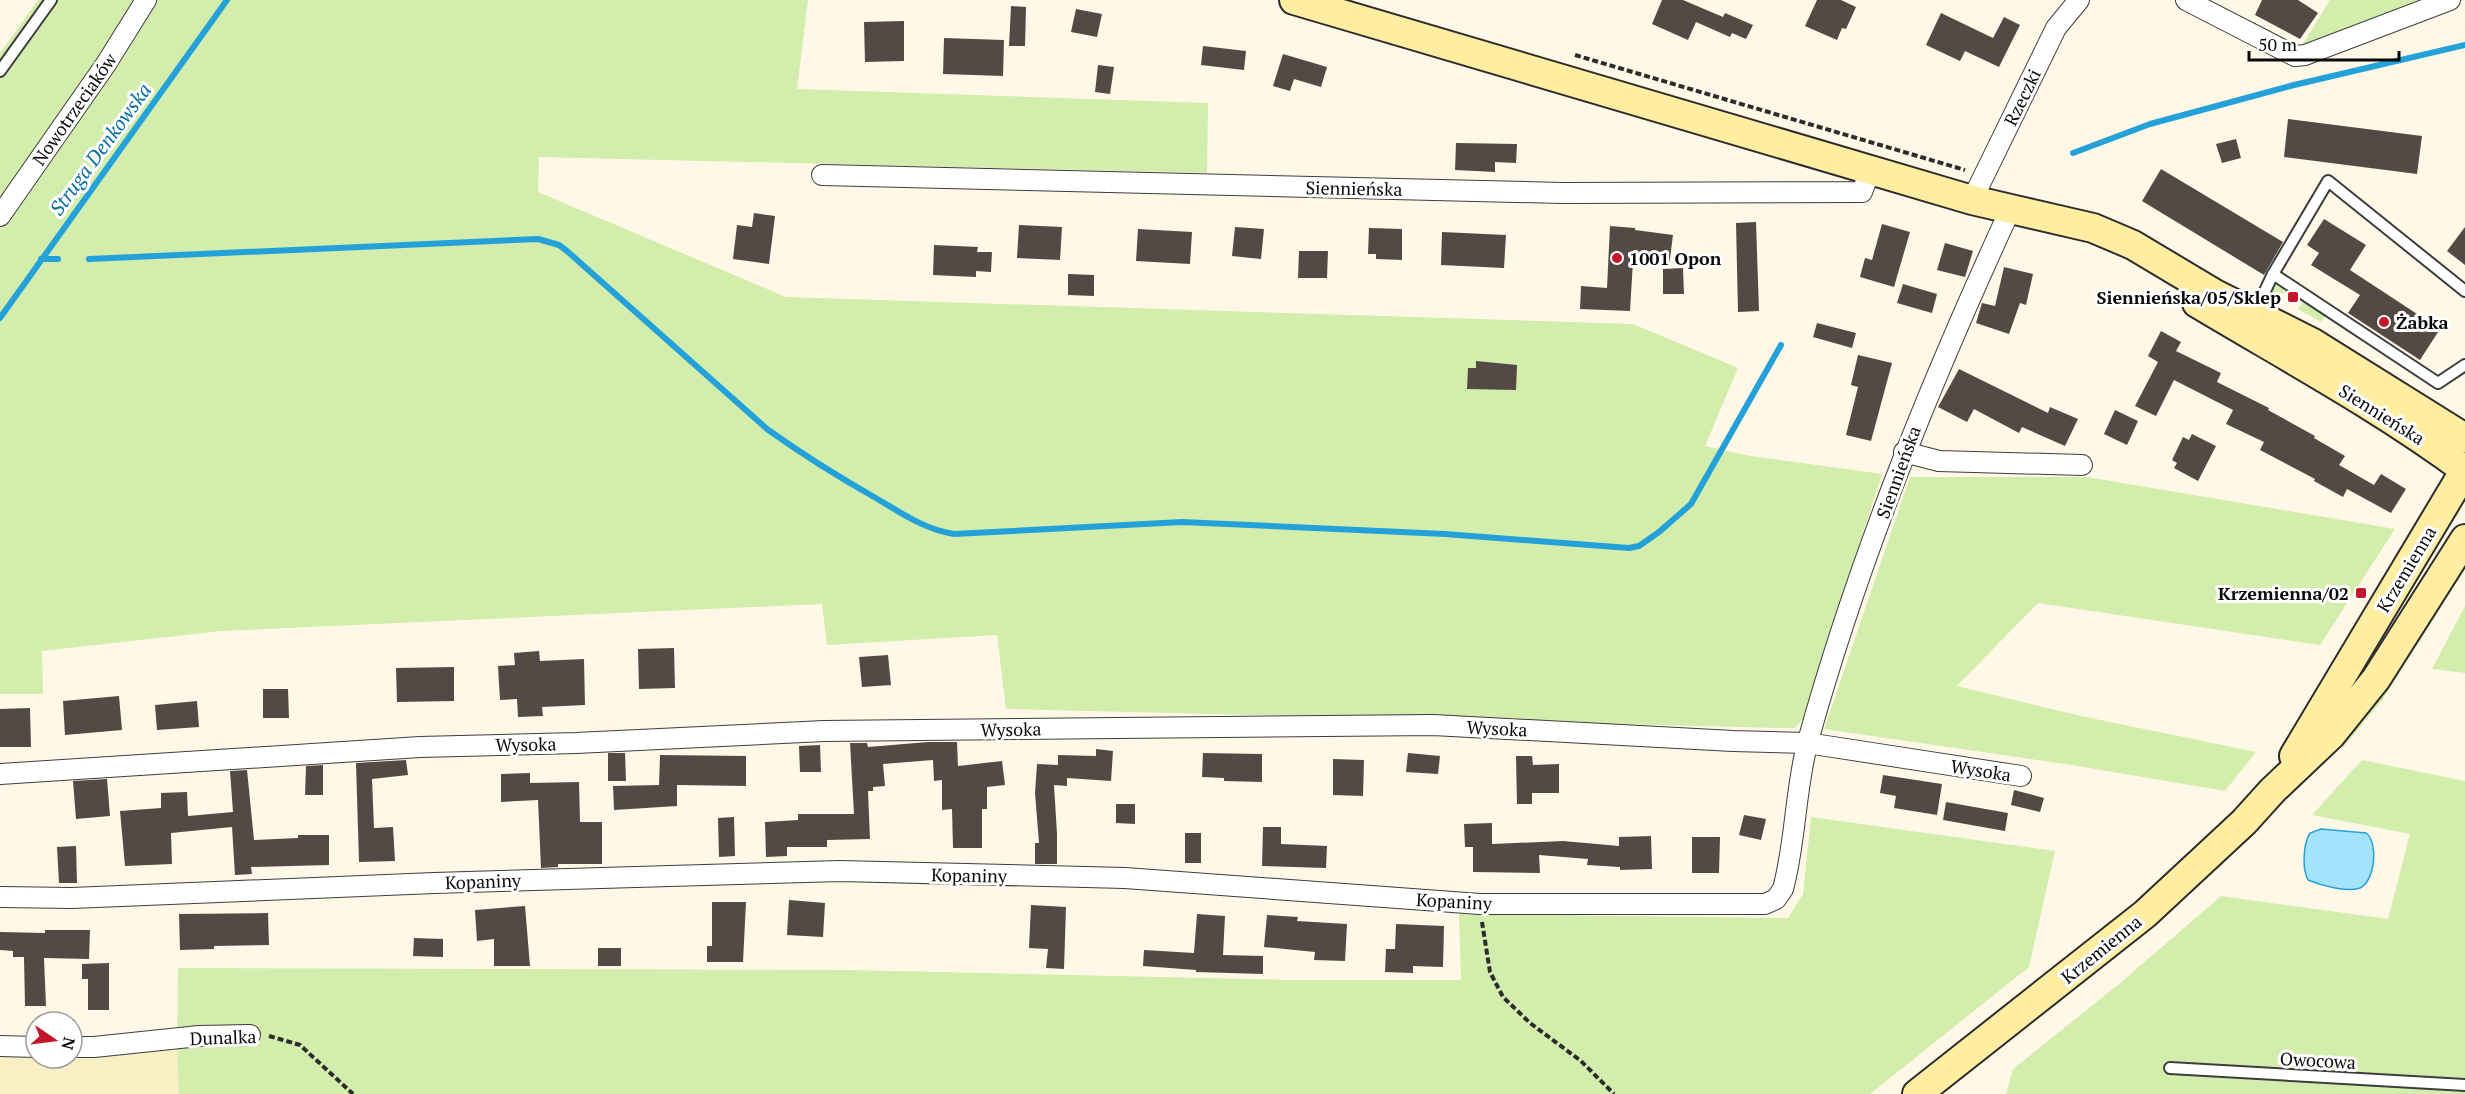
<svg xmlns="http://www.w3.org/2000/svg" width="2465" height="1094" font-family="'PT Serif',serif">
	<rect width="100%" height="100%" fill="#fff8e7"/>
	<polygon fill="#f8efc4" points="0,1045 36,1046 36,1058 72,1058 72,1046 177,1048 179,1094 0,1094"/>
	<g fill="#d3edad">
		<polygon points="38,0 808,0 797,89 1208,103 1207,173 539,157 538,192 786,297 1633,324 1738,368 1705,446 1750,456 1882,474 1803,719 1795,728 1785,728 1006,709 997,635 827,645 822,604 221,631 42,651 43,694 0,694 0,53"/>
		<polygon points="2330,0 2432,0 2301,47"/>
		<polygon points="2282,284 2328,313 2321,322 2298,309 2303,302 2284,292 2280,299 2271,294 2275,285"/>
		<polygon points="1910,477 2087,477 2395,529 2320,645 2038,603 1957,686 2081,716 2256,752 2225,791 2072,765 1824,729"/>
		<polygon points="2465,564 2465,569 2383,699 2342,749 2340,744 2383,693"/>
		<polygon points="2465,606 2465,673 2432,669"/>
		<polygon points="2362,760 2465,781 2465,1094 2006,1094 2013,1069 2119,984 2221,896 2388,919 2410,834 2312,815"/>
		<polygon points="1811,817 2055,851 2029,967 1870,1094 179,1094 177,1048 178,968 849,970 1290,980 1461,980 1459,914 1788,918 1803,894"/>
	</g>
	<path fill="#a5e3fc" stroke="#25a1da" stroke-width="1.5" d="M2321 829 2366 833C2379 843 2375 881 2360 888 2348 893 2320 885 2308 880 2302 869 2303 844 2310 833Z"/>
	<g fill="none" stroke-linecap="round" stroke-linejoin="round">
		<g stroke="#25a1da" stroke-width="6">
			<polyline points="2073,153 2150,124 2294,85 2465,45"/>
			<polyline points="41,259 58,259"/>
			<path d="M89 259 538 239 559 245 567 251 767 429C802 454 837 476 874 497 900 512 923 529 954 534L1182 522 1445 534 1629 548 1639 546 1659 532 1691 504 1781 345"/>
			<polyline points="0,318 227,0"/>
		</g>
	</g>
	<g fill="#544a45">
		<polygon points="1662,0 1683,0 1723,17 1725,13 1753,25 1746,39 1732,33 1730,37 1696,22 1688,40 1652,24"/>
		<polygon points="1817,0 1841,0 1856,7 1846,29 1842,28 1837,40 1805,26"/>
		<polygon points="2262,0 2298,0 2318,13 2300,39 2255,15"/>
		<polygon points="1011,6 1026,7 1025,46 1009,46"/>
		<polygon points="1076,9 1102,14 1097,37 1071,32"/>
		<polygon points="1941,13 1993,38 2004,17 2020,25 1999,67 1965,51 1960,61 1926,45"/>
		<polygon points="904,21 904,61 865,62 864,22"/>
		<polygon points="944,38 1004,40 1003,76 943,74"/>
		<polygon points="1203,46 1246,51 1244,70 1201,65"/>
		<polygon points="1283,54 1327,67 1321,87 1294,79 1290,91 1273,86"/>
		<polygon points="1098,65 1114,67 1110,94 1095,92"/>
		<polygon points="2288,119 2422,136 2417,174 2284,157"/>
		<polygon points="2236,139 2241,158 2222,163 2216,144"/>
		<polygon points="1456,143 1517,144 1516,163 1495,162 1495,172 1455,170"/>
		<polygon points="2161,169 2283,242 2264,275 2142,201"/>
		<polygon points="754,213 775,216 769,264 733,259 737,225 752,227"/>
		<polygon points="2324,219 2366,245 2350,270 2440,329 2420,360 2348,313 2360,295 2311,265 2319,253 2307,245"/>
		<polygon points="1756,222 1759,311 1738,312 1736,223"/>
		<polygon points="1882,224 1910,232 1894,287 1860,277 1865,258 1872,260"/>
		<polygon points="1019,225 1062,227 1060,260 1017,258"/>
		<polygon points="1610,226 1635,228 1635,230 1673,235 1669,266 1633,261 1630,311 1580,309 1581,286 1607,288"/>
		<polygon points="1235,227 1264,229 1261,259 1232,256"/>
		<polygon points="2465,227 2465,265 2447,251"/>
		<polygon points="1369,228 1402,229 1402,260 1376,259 1376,254 1368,254"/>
		<polygon points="1138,229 1192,232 1190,264 1136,261"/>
		<polygon points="1442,232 1506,235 1504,268 1441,265"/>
		<polygon points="1945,243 1973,251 1965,277 1937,270"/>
		<polygon points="934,245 978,247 977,252 992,252 991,272 976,271 976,277 933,275"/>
		<polygon points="1299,251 1328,251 1327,278 1298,278"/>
		<polygon points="2004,267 2033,274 2026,305 2020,303 2009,334 1976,323 1982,303 1995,306"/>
		<polygon points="1683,268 1684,294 1663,294 1663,269"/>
		<polygon points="1068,274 1094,275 1094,296 1068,295"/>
		<polygon points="1903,284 1937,294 1932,313 1897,303"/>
		<polygon points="1817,323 1856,333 1852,348 1813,337"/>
		<polygon points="2161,331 2181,342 2176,351 2221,373 2217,382 2269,408 2268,410 2315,436 2314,438 2345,456 2339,465 2374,485 2381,474 2406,489 2391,513 2347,489 2343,497 2314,481 2315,479 2260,450 2264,442 2226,424 2233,410 2174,380 2156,416 2135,406 2158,362 2148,356"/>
		<polygon points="1858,355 1892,363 1871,441 1846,435 1858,387 1851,385"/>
		<polygon points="1476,361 1517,365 1516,390 1467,389 1468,368 1476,368"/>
		<polygon points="1959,369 2048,413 2050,407 2078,419 2065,446 2022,427 2019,433 1974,409 1967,422 1938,407"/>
		<polygon points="2115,410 2138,421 2127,445 2104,434"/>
		<polygon points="2192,434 2216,446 2198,481 2174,468 2177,463 2172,460 2183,437 2189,440"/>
		<polygon points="674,648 675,688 639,689 638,649"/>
		<polygon points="539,651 540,661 584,659 585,705 542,707 543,716 518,717 517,699 500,700 498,666 515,665 514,653"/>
		<polygon points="888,655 891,685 862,687 859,657"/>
		<polygon points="454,667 454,701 397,702 396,668"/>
		<polygon points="263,689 288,689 289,718 263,718"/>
		<polygon points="119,696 122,730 65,735 63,701"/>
		<polygon points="197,701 199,727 157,730 155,705"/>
		<polygon points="30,708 31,747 0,747 0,709"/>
		<polygon points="928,742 957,742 958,766 1002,761 1005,785 987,787 987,809 982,809 982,848 953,848 952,809 942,810 942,780 934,781 933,760 883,764 885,786 873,787 873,791 868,791 870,839 827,840 827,847 787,847 787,856 766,857 765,822 798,820 798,814 854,814 850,743 867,743 868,747"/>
		<polygon points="820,745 821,772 800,772 799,746"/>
		<polygon points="1096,749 1113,751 1111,781 1067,778 1067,786 1054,785 1057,834 1057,864 1035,864 1035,843 1039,843 1035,793 1037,764 1058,765 1058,755 1096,756"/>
		<polygon points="608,753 625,753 626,781 608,781"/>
		<polygon points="1203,753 1262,754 1262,782 1224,781 1224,778 1202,777"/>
		<polygon points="1408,753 1440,756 1438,774 1406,772"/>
		<polygon points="660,755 746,756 746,786 677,785 677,806 614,810 613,786 659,785"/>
		<polygon points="1516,756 1532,756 1533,765 1559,764 1559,793 1532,793 1532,804 1517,804"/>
		<polygon points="1333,759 1364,760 1363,796 1333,795"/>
		<polygon points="406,760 408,775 372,779 374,828 393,827 395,861 359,862 356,763"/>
		<polygon points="323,765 323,795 305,795 306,766"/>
		<polygon points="247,770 254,840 298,838 298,835 329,835 329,865 251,867 252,874 235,875 232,827 171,833 172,864 125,866 120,811 161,808 161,793 187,792 188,816 233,812 230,771"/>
		<polygon points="530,773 530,783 579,782 580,822 602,822 602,864 558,864 558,867 541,868 538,800 501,802 501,774"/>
		<polygon points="1883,775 1942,784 1937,815 1894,808 1896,796 1880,793"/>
		<polygon points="107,779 110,816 76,819 73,781"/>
		<polygon points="2014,790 2044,798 2040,812 2011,805"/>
		<polygon points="1946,802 2008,813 2005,831 1943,820"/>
		<polygon points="1116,804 1135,804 1135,824 1116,823"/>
		<polygon points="1744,815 1766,819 1761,840 1739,835"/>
		<polygon points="734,817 735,856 719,857 718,818"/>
		<polygon points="1492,823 1492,844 1563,841 1619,846 1619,837 1651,836 1652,869 1620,870 1620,867 1587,865 1588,859 1539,855 1540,873 1473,872 1473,847 1465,847 1464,824"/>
		<polygon points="1263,827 1281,827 1281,844 1327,846 1326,868 1262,866"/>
		<rect x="1185" y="833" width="16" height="30"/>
		<polygon points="1692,837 1720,837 1719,873 1692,873"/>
		<polygon points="76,846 77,883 59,883 57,847"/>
		<polygon points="789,900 825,903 823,937 787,935"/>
		<polygon points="712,902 746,902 743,962 707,962 707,946 712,946"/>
		<polygon points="1031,905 1066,907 1064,969 1046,968 1048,949 1029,948"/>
		<polygon points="525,906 530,966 494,966 494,939 477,941 475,910"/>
		<polygon points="268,913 269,945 214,946 214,949 180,950 179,914"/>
		<polygon points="1197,914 1225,916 1223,955 1263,956 1263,974 1196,972 1196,970 1143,966 1144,950 1194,953"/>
		<polygon points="1267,915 1298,917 1297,921 1347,924 1345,961 1314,960 1315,952 1264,947"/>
		<polygon points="1396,924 1444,926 1443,967 1413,966 1413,973 1385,972 1386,949 1395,949"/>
		<polygon points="45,930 90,930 89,959 44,958 46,1006 25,1006 24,957 13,957 13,951 0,950 0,932 45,933"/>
		<polygon points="414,938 443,939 443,957 413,956"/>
		<rect x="598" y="948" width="23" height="18"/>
		<polygon points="109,963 109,1010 88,1010 88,979 82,979 82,964"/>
	</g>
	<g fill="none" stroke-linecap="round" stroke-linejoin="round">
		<g stroke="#3d3d3d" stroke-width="14">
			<g id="lane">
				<polyline points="0,71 51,0"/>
				<polyline points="2273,274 2438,383 2465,365"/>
				<polyline points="2255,312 2273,274 2328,181 2465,291"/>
				<polyline points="2170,1068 2465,1085"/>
			</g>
		</g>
		<g stroke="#3d3d3d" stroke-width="22">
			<g id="street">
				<polyline points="2186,0 2295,56 2305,55 2450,0"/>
				<polyline points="822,175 1562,193 1862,192 1870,170"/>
				<polyline points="1972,200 2056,28 2079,0"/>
				<polyline points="0,216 106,64 146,0"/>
				<polyline points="1904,452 1939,461 2082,465"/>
				<polyline points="0,774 420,747 576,743 824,731 1433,725 1733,741 1807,743 2021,776"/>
				<path d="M0 897 72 898 434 883 840 871 1125 878 1480 904H1765L1776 899 1783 889C1796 841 1795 789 1808 741 1859 557 1931 382 2010 210"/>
				<polyline points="0,1046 36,1047"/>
				<polyline points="72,1047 94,1047 199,1036 250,1035"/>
			</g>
		</g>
		<g stroke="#2c2c2c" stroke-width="32">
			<g id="secondary">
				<polyline points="1294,0 1972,200 2093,228 2133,245 2215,294 2313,343 2465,438"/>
				<path d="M2197 303C2287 357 2380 407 2465 470"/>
				<polyline points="2294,756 2465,470"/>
				<polyline points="1917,1094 2145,914 2244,822 2272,791 2331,735 2376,679 2465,539"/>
			</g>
		</g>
		<g stroke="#2c2c2c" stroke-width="4" stroke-dasharray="6 3" stroke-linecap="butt">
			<polyline points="1575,55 1965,170"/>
			<polyline points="1482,922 1490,972 1503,997 1530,1023 1581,1061 1614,1094"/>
			<polyline points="269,1036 300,1045 353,1094"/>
		</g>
		<use href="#lane" stroke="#fff" stroke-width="10"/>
		<use href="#street" stroke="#fff" stroke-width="20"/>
		<use href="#secondary" stroke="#ffeda2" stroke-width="28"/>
	</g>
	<g fill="#c6162c" stroke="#fff" stroke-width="2">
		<circle cx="1617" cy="258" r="6"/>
		<rect x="2287" y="291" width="12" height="12" rx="3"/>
		<circle cx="2384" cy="322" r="6"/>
		<rect x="2355" y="587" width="12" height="12" rx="3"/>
	</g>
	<g text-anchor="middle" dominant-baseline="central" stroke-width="6" stroke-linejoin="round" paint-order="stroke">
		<g font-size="18" fill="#0a0a0a" stroke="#fff">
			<text transform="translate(2022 97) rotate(-64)">Rzeczki</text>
			<text transform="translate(74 109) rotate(-55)">Nowotrzeciaków</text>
			<text transform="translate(1354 188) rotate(1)">Siennieńska</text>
			<text transform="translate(2382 414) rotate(32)">Siennieńska</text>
			<text transform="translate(1898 472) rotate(-70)">Siennieńska</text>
			<text transform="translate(2406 569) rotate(-59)">Krzemienna</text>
			<text transform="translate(1497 728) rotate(3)">Wysoka</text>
			<text transform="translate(1011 729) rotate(-1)">Wysoka</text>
			<text transform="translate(526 744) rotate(-1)">Wysoka</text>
			<text transform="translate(1981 770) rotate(9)">Wysoka</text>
			<text transform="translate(969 875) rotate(1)">Kopaniny</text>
			<text transform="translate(483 881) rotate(-2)">Kopaniny</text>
			<text transform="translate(1454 901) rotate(3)">Kopaniny</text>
			<text transform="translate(2101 949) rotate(-39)">Krzemienna</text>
			<text transform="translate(223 1037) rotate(-2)">Dunalka</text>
			<text transform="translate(2318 1060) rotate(3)">Owocowa</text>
		</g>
		<g font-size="18" font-weight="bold" fill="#0a0a0a" stroke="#fff" text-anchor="start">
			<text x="1629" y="258">1001 Opon</text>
			<text x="2281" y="297" text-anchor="end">Siennieńska/05/Sklep</text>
			<text x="2396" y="322">Żabka</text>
			<text x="2349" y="593" text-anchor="end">Krzemienna/02</text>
		</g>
		<g font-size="20" font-style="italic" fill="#096ea6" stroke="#fff">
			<text transform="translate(100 149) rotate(-54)">Struga Denkowska</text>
		</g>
	</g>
	<g transform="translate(54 1040) rotate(104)"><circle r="28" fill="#ffffff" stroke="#9d9d9d" stroke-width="1.5"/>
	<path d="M0-4.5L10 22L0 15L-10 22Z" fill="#c6162c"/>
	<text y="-9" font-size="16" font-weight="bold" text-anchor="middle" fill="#0a0a0a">N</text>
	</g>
	<path d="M2249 51v9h150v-9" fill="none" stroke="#0a0a0a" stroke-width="3"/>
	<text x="2258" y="51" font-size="18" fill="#0a0a0a" stroke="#ffffff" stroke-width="4.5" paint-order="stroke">50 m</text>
</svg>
